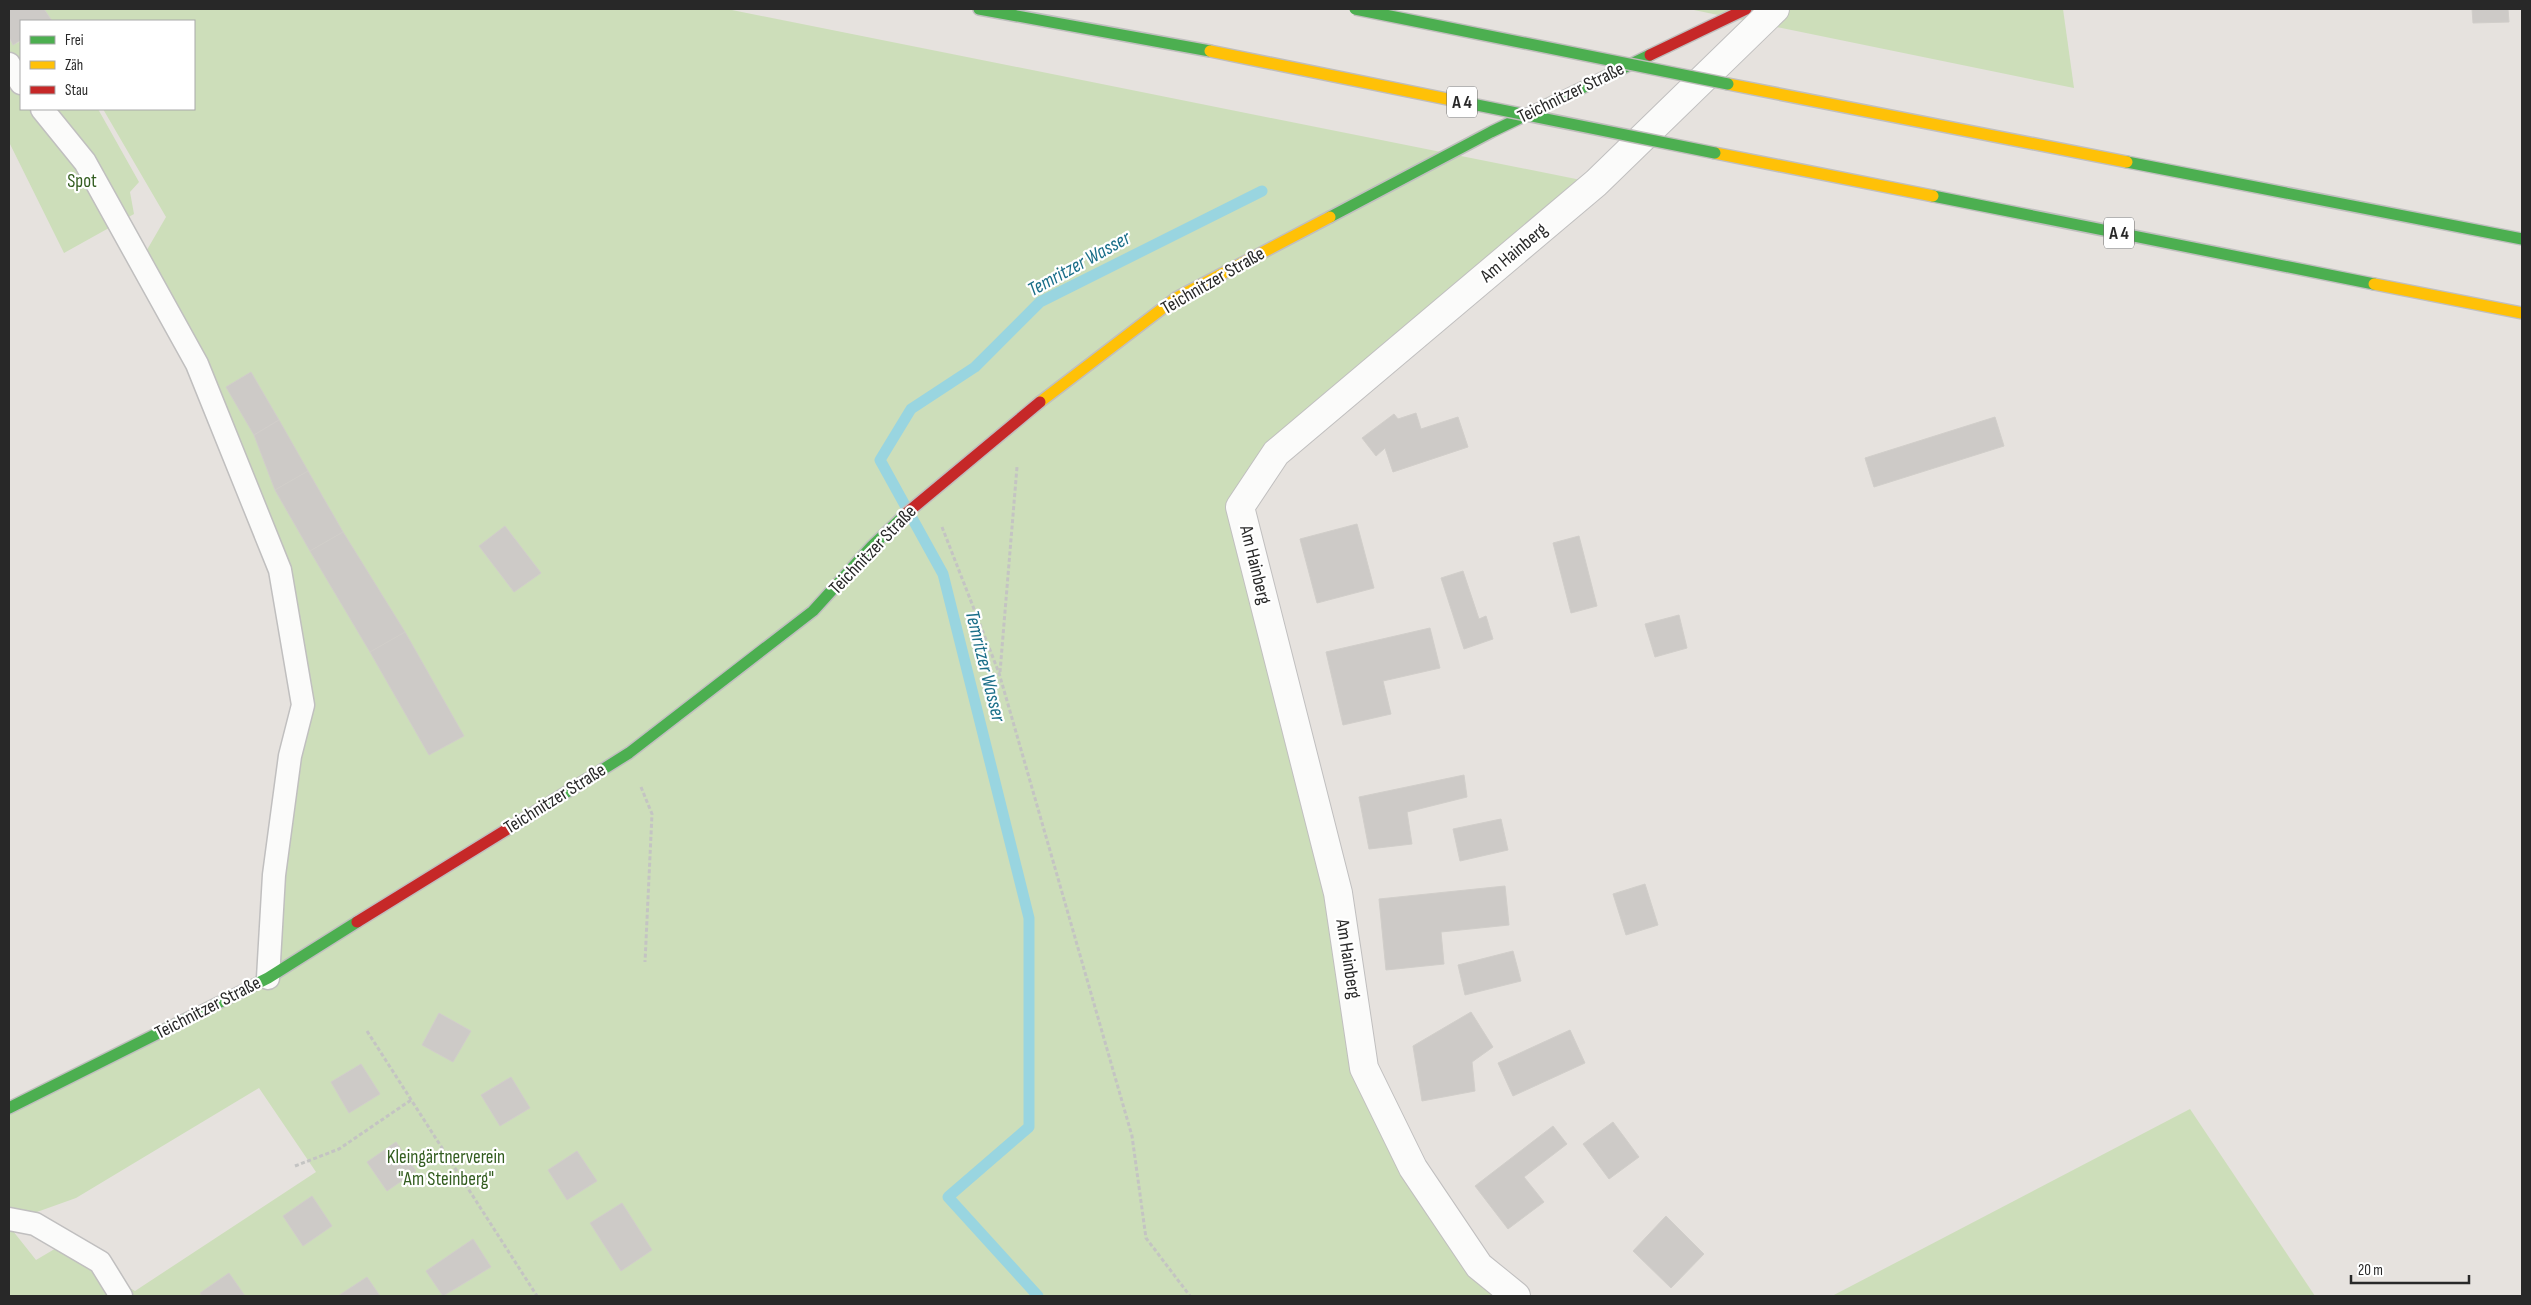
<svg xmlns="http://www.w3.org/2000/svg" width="2531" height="1305" font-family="'Sofia Sans Condensed',sans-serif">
	<rect width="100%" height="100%" fill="#e6e2de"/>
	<g fill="#cddeba">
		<polygon points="44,9 727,9 1596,183 1276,453 1241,507 1364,1068 1413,1168 1516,1296 9,1296 9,1226 36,1260 58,1247 135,1291 316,1172 259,1088 76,1198 9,1222 9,1108 268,977 303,705 280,569 140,262 166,217 103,109 194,109 194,21 52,21"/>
		<polygon points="1689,9 2063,9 2074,88"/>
		<polygon points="9,38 13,45 21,41 21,109 98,109 139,182 130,192 134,214 64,253 9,142"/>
		<polygon points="2190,1109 2315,1296 1832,1296"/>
	</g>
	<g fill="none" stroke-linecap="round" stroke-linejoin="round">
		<polyline stroke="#99d5e0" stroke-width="11" points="1038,1296 948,1197 1029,1127 1029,918 943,574 880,460 911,409 975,367 1040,302 1262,191"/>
	</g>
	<g fill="#cdcac7" stroke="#d1ceca">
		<polygon points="9,9 44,9 52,21 21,21 21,40 13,45 9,37"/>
		<polygon points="2472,9 2508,9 2509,22 2473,23"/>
		<polygon points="251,372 279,420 254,435 226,387"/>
		<polygon points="1416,413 1421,429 1458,417 1468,447 1393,472 1385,448 1376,456 1362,438 1394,414 1398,419"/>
		<polygon points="1995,417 2004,446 1874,487 1865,458"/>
		<polygon points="279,420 308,471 275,490 254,435"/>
		<polygon points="308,471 343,532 310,551 275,490"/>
		<polygon points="1357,524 1374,588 1317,603 1300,539"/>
		<polygon points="505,526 541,573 514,592 479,546"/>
		<polygon points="343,532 405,632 370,652 310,551"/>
		<polygon points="1579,536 1597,606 1571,613 1553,543"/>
		<polygon points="1463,571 1479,619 1486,616 1493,639 1464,649 1441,578"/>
		<polygon points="1679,615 1687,648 1655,657 1645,624"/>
		<polygon points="1430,628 1440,668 1383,681 1391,714 1343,725 1326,652"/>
		<polygon points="405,632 464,736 429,755 370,652"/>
		<polygon points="1464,775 1467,797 1407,812 1412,844 1369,849 1359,797"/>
		<polygon points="1501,819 1508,850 1460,861 1453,829"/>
		<polygon points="1645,884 1658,925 1626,935 1613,894"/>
		<polygon points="1505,886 1509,925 1441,932 1444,964 1386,970 1379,899"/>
		<polygon points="1513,951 1521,981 1465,995 1458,965"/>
		<polygon points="1471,1012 1493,1047 1472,1062 1475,1091 1422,1101 1413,1046"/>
		<polygon points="439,1013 471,1031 453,1062 422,1045"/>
		<polygon points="1570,1030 1585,1063 1513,1096 1498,1063"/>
		<polygon points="361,1064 380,1094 349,1113 331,1082"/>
		<polygon points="511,1077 530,1108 500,1126 481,1095"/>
		<polygon points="1613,1122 1639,1157 1609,1179 1583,1144"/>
		<polygon points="1553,1126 1567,1144 1524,1177 1544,1202 1508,1229 1475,1186"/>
		<polygon points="396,1142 416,1171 387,1191 367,1162"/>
		<polygon points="577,1151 597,1181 567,1200 548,1170"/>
		<polygon points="312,1196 332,1226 303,1246 283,1216"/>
		<polygon points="622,1203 652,1250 621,1271 590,1223"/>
		<polygon points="1666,1216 1704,1254 1671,1288 1633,1251"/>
		<polygon points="473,1239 491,1267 443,1296 426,1271"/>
		<polygon points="229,1273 245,1296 202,1296 200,1293"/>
		<polygon points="367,1277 380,1296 338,1296"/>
	</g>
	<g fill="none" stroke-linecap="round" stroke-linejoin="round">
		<g stroke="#c0bfbf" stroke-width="25">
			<g id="lane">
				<polyline points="9,64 21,83"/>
				<polyline points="42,109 85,162 197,364 280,570 303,705 290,756 274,875 268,978"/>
				<polyline points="9,1219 35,1224 100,1262 121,1296"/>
			</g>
		</g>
		<g stroke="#c0bfbf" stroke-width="30">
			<polyline id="street" points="1516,1296 1479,1266 1413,1168 1364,1068 1338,893 1240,507 1276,453 1596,183 1775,9"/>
		</g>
		<g stroke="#c0bfbf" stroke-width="14">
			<g id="fast">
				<polyline points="979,9 1210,51"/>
				<polyline points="2127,162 2522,239"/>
				<polyline points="1933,196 2374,284"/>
				<polyline points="1330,217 1491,132 1650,55"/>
				<polyline points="519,822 629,753 813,611 872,546 908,512"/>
				<polyline points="9,1108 268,978 357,922"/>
			</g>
		</g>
		<g stroke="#c0bfbf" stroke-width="14">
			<g id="slow">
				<polyline points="1728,84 2127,162"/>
				<polyline points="1715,153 1933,196"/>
				<polyline points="2374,284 2522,313"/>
				<polyline points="1040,402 1176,298 1330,217"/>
			</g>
		</g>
		<g stroke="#c0bfbf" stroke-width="14">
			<g id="jam">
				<polyline points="1650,55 1746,9"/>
				<polyline points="908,512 1040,402"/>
				<polyline points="357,922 519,822"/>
			</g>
		</g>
		<g stroke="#c4c4c3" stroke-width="3" stroke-dasharray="4 2.5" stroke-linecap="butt">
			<polyline points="942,527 999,673 1132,1136 1146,1238 1190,1296"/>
			<polyline points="1000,672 1017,467"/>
			<polyline points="641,787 652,814 645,962"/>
			<polyline points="367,1031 537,1296"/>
			<polyline points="295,1166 339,1149 411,1100"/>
		</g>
		<use href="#lane" stroke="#fbfbfa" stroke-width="22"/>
		<use href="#street" stroke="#fbfbfa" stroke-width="28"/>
		<use href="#fast" stroke="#4caf50" stroke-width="11"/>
		<use href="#slow" stroke="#ffc107" stroke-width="11"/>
		<use href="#jam" stroke="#c62828" stroke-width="11"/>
		<g stroke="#bfbdbc" stroke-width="14" stroke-linecap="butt">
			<g id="fast-bridge">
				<polyline points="1355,9 1728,84"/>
				<polyline points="1452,100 1715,153"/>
			</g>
		</g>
		<g stroke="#bfbdbc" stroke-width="14" stroke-linecap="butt">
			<polyline id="slow-bridge" points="1210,51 1452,100"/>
		</g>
		<use href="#fast-bridge" stroke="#4caf50" stroke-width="11"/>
		<use href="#slow-bridge" stroke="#ffc107" stroke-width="11"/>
	</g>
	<g text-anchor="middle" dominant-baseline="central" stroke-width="4.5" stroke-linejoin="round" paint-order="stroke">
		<g fill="#fff" stroke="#686868" stroke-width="1">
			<rect x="1447" y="86.5" width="30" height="31" rx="4"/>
			<rect x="2104" y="217.5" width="30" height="31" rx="4"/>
		</g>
		<g font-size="18" font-weight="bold" fill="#282828">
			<text x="1462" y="102">A 4</text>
			<text x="2119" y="233">A 4</text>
		</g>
		<g font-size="19" fill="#282828" stroke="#fff">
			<text transform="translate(1571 93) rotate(-26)">Teichnitzer Straße</text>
			<text transform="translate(1514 253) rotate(-40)">Am Hainberg</text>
			<text transform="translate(1213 281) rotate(-30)">Teichnitzer Straße</text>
			<text transform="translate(873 550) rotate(-46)">Teichnitzer Straße</text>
			<text transform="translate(1255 565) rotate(76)">Am Hainberg</text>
			<text transform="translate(555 799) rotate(-32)">Teichnitzer Straße</text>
			<text transform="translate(1348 959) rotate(81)">Am Hainberg</text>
			<text transform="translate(208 1008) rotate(-27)">Teichnitzer Straße</text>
		</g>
		<g font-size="19" fill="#335d20" stroke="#fff">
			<text x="82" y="181">Spot</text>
			<text x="446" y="1157">Kleingärtnerverein<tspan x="446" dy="22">"Am Steinberg"</tspan></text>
		</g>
		<g font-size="20" font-style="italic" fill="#1b6f89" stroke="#fff">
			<text transform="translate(1079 264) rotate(-29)">Temritzer Wasser</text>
			<text transform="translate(985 666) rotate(76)">Temritzer Wasser</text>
		</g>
	</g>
	<rect width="2531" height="1305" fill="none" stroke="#282828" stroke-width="20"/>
	<rect x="20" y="20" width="175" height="90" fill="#ffffff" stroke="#a9a9a9"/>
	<rect x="30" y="36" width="25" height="8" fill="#4caf50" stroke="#a9a9a9"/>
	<text x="65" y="45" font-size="15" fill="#282828">Frei</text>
	<rect x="30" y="61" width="25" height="8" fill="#ffc107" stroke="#a9a9a9"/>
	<text x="65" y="70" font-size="15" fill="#282828">Zäh</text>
	<rect x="30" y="86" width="25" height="8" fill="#c62828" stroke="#a9a9a9"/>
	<text x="65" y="95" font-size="15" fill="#282828">Stau</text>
	<path d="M2351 1275v8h118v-8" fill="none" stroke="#282828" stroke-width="2.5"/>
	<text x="2358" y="1275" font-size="15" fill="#282828" stroke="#ffffff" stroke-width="4" paint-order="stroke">20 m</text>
</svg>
